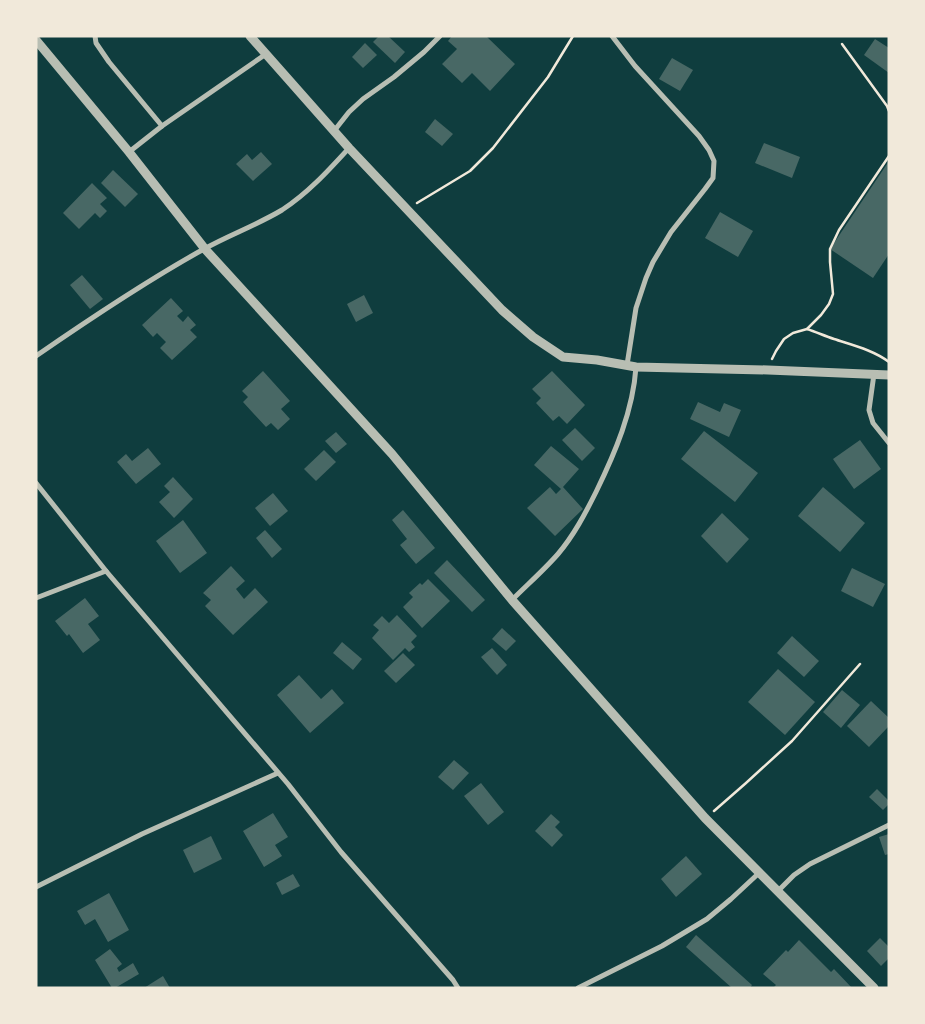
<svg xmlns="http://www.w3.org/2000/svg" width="925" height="1024" font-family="Montserrat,sans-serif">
	<rect width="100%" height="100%" fill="#0f3d3e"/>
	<g fill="#486865">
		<polygon points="379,36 388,36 405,52 395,63 373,42"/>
		<polygon points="452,36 486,36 515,64 490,91 472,73 462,83 442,64 457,49 448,41"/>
		<polygon points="875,39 889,48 889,73 864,55"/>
		<polygon points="365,43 377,55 363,68 352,57"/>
		<polygon points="672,58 693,70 680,91 659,79"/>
		<polygon points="435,119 453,134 442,146 425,132"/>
		<polygon points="764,143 800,157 792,178 755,163"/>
		<polygon points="261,152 272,164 253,181 236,164 247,154 252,160"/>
		<polygon points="889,161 889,254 873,278 830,249"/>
		<polygon points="113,170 138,194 125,207 101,183"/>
		<polygon points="92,183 107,198 100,204 107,211 100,218 95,213 79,229 63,213"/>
		<polygon points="720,212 753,231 738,257 705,238"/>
		<polygon points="82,275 103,299 90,309 70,285"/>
		<polygon points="364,295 373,313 356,322 347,304"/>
		<polygon points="171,298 183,311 177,316 183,322 188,316 196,325 190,330 197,337 172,360 160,348 166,342 157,333 153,337 142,325"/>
		<polygon points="263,371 290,401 281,409 290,419 278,430 271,423 266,427 243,402 248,397 242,391"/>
		<polygon points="552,371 585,405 567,424 559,416 553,421 536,403 541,398 532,389"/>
		<polygon points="698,402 720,412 724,403 741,410 729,437 690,419"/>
		<polygon points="575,428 595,448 582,461 562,440"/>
		<polygon points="704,431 758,473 735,502 681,459"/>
		<polygon points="336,432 347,444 336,453 325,441"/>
		<polygon points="860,440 881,469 854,489 833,459"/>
		<polygon points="551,446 579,469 563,487 583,509 555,536 527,508 550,487 556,494 561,489 534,465"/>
		<polygon points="148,448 161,464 136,484 117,462 126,454 132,461"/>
		<polygon points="324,450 336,462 316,481 304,469"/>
		<polygon points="173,477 193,499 174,518 159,502 170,492 164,486"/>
		<polygon points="823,487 865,523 840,552 798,516"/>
		<polygon points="273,493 288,511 270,526 255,508"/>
		<polygon points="403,510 435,548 416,564 400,545 407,539 392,520"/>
		<polygon points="722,513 749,539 727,563 701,536"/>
		<polygon points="183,520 207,553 180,573 156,541"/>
		<polygon points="265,530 282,549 272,558 256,538"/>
		<polygon points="447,560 485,600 472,612 434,573"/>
		<polygon points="231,566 245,581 236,589 244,599 255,588 268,602 233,635 205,606 211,600 203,593"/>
		<polygon points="852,568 885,584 873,607 841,591"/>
		<polygon points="428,579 450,601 422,628 403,607 413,597 409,593 420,583 422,585"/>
		<polygon points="85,598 99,616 88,624 100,640 83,653 69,634 67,636 55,621"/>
		<polygon points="397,615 417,636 411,642 415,647 409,652 405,648 393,660 372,638 379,630 373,625 382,616 389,623"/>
		<polygon points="502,628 516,641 506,651 492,639"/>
		<polygon points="792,636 819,661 804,677 777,653"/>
		<polygon points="342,642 362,659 353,670 333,653"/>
		<polygon points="492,648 507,665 497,675 481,657"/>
		<polygon points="403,653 415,665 396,683 384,671"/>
		<polygon points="778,669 815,702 785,735 748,702"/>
		<polygon points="299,675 321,699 332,689 344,703 310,733 277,695"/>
		<polygon points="842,690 860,705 841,728 823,712"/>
		<polygon points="871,701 889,718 889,726 869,747 847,726"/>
		<polygon points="454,760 469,773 453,790 438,777"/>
		<polygon points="481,783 504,812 488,825 464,796"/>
		<polygon points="877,789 889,801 889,804 883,810 869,797"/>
		<polygon points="273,813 288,837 275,845 282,856 264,867 243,831"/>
		<polygon points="551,814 560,822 555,827 563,835 552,847 535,831"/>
		<polygon points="889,834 889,854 885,855 879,837"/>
		<polygon points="211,836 222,859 194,873 183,850"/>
		<polygon points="686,856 702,874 676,897 661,879"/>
		<polygon points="293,874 300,886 282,895 276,883"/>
		<polygon points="109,893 129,930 108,942 95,919 85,925 77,911"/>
		<polygon points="696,935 752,985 750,988 732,988 686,947"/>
		<polygon points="880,938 889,947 889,958 881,966 867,951"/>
		<polygon points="799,940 831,972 834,969 852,988 773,988 776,985 763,974 786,950 788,952"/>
		<polygon points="110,949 122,964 117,968 119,972 133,963 139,974 115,988 112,988 95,960"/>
		<polygon points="163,976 170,988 144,988"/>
	</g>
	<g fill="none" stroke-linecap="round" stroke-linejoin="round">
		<g stroke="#f1e9da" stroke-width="2.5">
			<polyline points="842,44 887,106 889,111"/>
			<polyline points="417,203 470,171 493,148 548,77 573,36"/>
			<path d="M807 329C816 332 825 336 834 339 852 345 873 350 889 362"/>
			<polyline points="772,359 776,351 784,339 793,333 807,329 821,315 829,304 833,294 830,262 830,249 839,230 889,156"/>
			<polyline points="714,811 746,783 792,741 860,664"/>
		</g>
		<g stroke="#b8beb3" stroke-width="5">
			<polyline points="95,36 96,43 109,62 162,126"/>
			<polyline points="612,36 635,66 699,136 709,150 714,161 713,178 705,189 671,232 653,262 646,278 636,308 627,365"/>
			<polyline points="334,131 349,112 363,99 394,77 424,52 440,36"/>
			<polyline points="129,152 162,126 266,54"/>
			<path d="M36 356C91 318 146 281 204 249 229 235 257 225 282 210 308 193 328 171 349 148"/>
			<polyline points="874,374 869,410 873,423 889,443"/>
			<polyline points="36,483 106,571 288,784 341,852 453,980 458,988"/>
			<polyline points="36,598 106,571"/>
			<path d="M512 600C528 584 544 570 558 554 574 535 585 514 596 492 615 453 633 411 636 367"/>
			<polyline points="36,887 142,834 278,773"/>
			<polyline points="778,891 794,875 810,864 889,825"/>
			<polyline points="578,988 662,946 707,919 731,899 759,873"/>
		</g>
		<g stroke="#b8beb3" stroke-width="9">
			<polyline points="250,36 349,148 502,310 533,337 563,357 597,360 636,367 768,370 889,375"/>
			<polyline points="36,40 129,152 205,249 392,454 512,600 705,818 874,988"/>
		</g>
	</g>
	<rect width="925" height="1024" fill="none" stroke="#f1e9da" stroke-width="75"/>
</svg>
